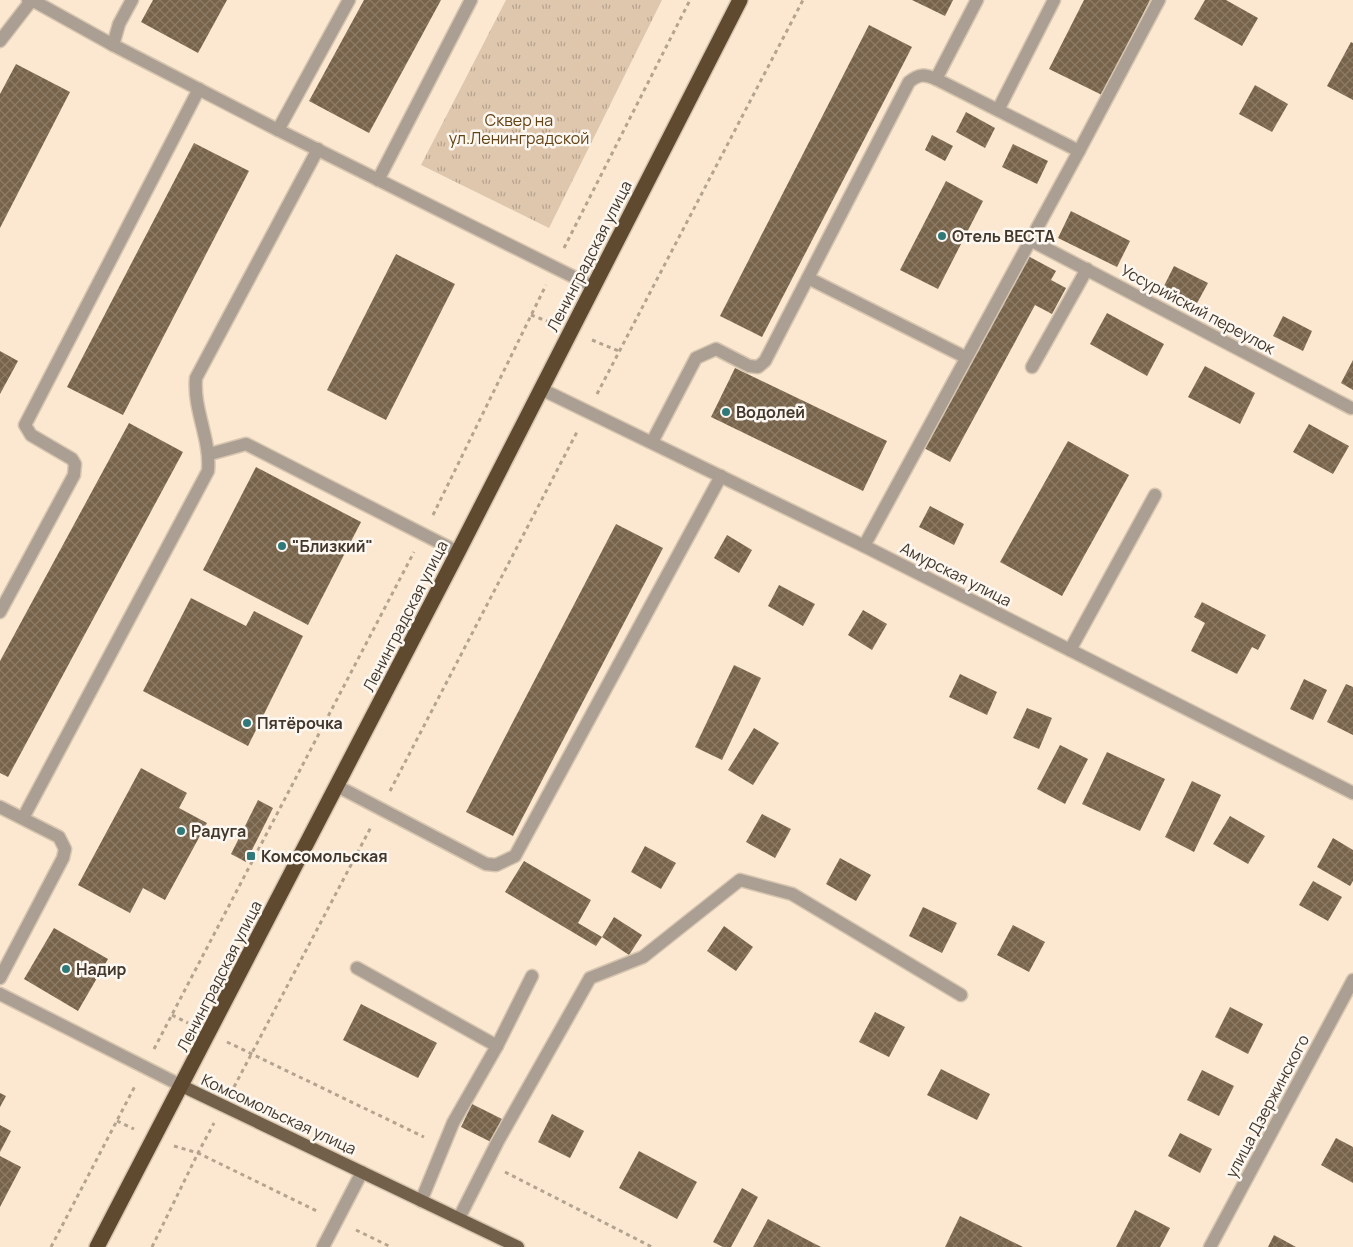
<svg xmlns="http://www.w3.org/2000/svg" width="1353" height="1247" font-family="Manrope,sans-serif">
	<defs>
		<pattern id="park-tufts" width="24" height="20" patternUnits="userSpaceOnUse" patternTransform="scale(1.25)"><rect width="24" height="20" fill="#dec7ad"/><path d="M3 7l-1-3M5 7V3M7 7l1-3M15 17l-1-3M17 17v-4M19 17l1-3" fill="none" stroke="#b6a28d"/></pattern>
		<pattern id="building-cross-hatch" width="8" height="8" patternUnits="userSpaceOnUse" patternTransform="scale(1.25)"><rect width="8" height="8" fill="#77634a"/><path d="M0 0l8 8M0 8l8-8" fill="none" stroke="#8b7b67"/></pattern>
	</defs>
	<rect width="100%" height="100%" fill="#fce8d0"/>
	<polygon fill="url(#park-tufts)" points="506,0 662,0 549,228 421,165"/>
	<g fill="url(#building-cross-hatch)">
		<polygon points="153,0 227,0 198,53 141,22"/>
		<polygon points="364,0 441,0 369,133 309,101"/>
		<polygon points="912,0 953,0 945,16"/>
		<polygon points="1084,0 1150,0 1102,95 1049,69"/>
		<polygon points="1205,0 1226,0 1258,18 1242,46 1194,19"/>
		<polygon points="869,25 912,47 762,337 720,316"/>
		<polygon points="1351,42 1353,43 1353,100 1327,86"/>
		<polygon points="16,64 70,92 0,228 0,94"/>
		<polygon points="1255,85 1288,104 1272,132 1239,114"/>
		<polygon points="966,112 995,128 985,148 956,132"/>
		<polygon points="932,135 953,146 945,161 925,150"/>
		<polygon points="194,143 249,171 123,415 67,387"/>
		<polygon points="1013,144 1048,161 1037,184 1002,167"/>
		<polygon points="946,181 983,201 938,289 900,270"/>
		<polygon points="1071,211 1130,241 1117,267 1058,238"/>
		<polygon points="396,254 455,284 386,420 327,390"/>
		<polygon points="1028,256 1056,271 1051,280 1066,288 1052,314 1035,305 950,462 924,448"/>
		<polygon points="1174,266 1208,283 1196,305 1163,288"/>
		<polygon points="1107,313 1164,344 1147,376 1090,344"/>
		<polygon points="1283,316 1312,331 1303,351 1273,336"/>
		<polygon points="0,351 18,361 0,394"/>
		<polygon points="1353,360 1353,390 1341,383"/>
		<polygon points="1205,366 1255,393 1240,424 1188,397"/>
		<polygon points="735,368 887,441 863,491 711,417"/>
		<polygon points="129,423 183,452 8,777 0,773 0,661"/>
		<polygon points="1309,424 1349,446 1333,474 1293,452"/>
		<polygon points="1068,441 1129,475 1062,596 1000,562"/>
		<polygon points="256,467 361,522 308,625 203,570"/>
		<polygon points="930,506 964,524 954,545 919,527"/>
		<polygon points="616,524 663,548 513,836 466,812"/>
		<polygon points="727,535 752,550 739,573 714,558"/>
		<polygon points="779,585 815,604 803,626 768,606"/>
		<polygon points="191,598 246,626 254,611 303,636 248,746 143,691"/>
		<polygon points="1202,602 1266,635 1258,650 1252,647 1237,674 1191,651 1205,623 1194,617"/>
		<polygon points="863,610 887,624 872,650 848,635"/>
		<polygon points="734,665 761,678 722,760 695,747"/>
		<polygon points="960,674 997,692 987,715 949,697"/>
		<polygon points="1304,679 1327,690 1313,720 1290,709"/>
		<polygon points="1346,684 1353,687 1353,735 1327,722"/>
		<polygon points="1027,708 1052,718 1039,749 1013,738"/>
		<polygon points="754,728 779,743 753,785 728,770"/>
		<polygon points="1060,745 1088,759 1065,804 1037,789"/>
		<polygon points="1107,752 1165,779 1140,831 1082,804"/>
		<polygon points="141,768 187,793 179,808 207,823 165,900 143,888 130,913 78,885"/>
		<polygon points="1192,781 1221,795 1194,852 1165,837"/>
		<polygon points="258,800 273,808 246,862 231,854"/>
		<polygon points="762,814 791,829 775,858 746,842"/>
		<polygon points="1230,816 1265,836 1248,864 1213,844"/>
		<polygon points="1333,838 1353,850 1353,881 1350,886 1317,867"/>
		<polygon points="645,846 676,863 661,889 631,872"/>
		<polygon points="840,858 871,875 856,901 826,884"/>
		<polygon points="524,861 591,900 578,923 602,937 596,946 505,892"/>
		<polygon points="1313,881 1342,897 1328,921 1299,905"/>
		<polygon points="923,907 957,923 942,953 909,936"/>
		<polygon points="614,917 642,935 629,955 602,937"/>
		<polygon points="1013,925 1045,942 1029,972 997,955"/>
		<polygon points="724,926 753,947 736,971 707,951"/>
		<polygon points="54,928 108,959 78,1011 24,979"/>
		<polygon points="361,1004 437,1043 418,1078 343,1040"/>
		<polygon points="1230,1007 1263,1024 1248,1054 1215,1037"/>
		<polygon points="875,1012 905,1027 889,1057 859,1042"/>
		<polygon points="941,1069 990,1094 977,1120 927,1095"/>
		<polygon points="1202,1070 1234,1086 1219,1116 1187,1100"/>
		<polygon points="0,1093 6,1096 0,1107"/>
		<polygon points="472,1104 502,1119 491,1142 461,1127"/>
		<polygon points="552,1114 584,1131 570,1158 538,1142"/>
		<polygon points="0,1125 11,1131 0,1152"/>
		<polygon points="1180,1133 1212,1149 1200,1173 1168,1156"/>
		<polygon points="1336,1138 1353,1147 1353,1183 1321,1165"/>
		<polygon points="639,1151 697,1182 677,1219 619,1188"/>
		<polygon points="0,1156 21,1167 0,1207"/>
		<polygon points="742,1188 758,1197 731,1247 723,1247 713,1242"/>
		<polygon points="1135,1210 1170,1228 1160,1247 1116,1247"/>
		<polygon points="960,1216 1023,1247 945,1247"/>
		<polygon points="768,1219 798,1235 821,1247 753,1247"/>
		<polygon points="1274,1235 1296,1247 1268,1247"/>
	</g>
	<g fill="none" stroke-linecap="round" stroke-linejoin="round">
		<g stroke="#d7c5af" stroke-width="15">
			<g id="minor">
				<polyline points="32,0 113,45"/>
				<polyline points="132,0 119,24 113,45 278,130 349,0"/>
				<polyline points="0,41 31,1 28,0"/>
				<polyline points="936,79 977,0"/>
				<polyline points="998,110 1054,0"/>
				<polyline points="278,130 592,286"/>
				<polyline points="378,180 471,0"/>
				<polyline points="1030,240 1351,408"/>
				<polyline points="808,278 965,357"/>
				<polyline points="1032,367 1087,269"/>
				<polyline points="541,389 864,546 1353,793"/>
				<path d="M652 442 696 358 716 349 749 366 758 367 765 361 909 82C919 74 924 74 936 79L1079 151"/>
				<polyline points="210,454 246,444 458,552"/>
				<polyline points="864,546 1079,151 1159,0"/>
				<polyline points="0,612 74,475 75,464 72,459 31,435 25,425 199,89"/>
				<polyline points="1070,650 1155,495"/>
				<polyline points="337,786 486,864 496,865 515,856 721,476"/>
				<polyline points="0,807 59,837 65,849 63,858 0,978"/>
				<path d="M23 818 208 471C211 439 193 410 196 378L318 149"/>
				<polyline points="357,968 497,1046"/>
				<polyline points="0,994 182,1086"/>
				<polyline points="421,1201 453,1123 497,1046 532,976"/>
				<polyline points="459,1218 498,1141 590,978 643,957 740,880 792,894 961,995"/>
				<polyline points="323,1247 362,1172"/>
				<polyline points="1210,1247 1353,980"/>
			</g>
		</g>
		<g stroke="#d7c5af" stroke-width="15">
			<polyline id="major" points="182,1086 518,1247"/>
		</g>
		<g stroke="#d7c5af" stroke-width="18">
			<polyline id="highway" points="97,1247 458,552 740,0"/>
		</g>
		<g stroke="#b3a38f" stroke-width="3" stroke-dasharray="4 4" stroke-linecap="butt">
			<polyline points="564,248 690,0"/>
			<polyline points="531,315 552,323"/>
			<polyline points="592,340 619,351"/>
			<polyline points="597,394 803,0"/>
			<polyline points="433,515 546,285"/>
			<polyline points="390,791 578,430"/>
			<polyline points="172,1015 188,1023"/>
			<polyline points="227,1042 424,1137"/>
			<polyline points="154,1049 414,552"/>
			<polyline points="234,1087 371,827"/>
			<polyline points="117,1121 134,1129"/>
			<polyline points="174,1146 198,1153 214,1123"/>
			<polyline points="505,1172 652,1247"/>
			<polyline points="356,1230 391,1247"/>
			<polyline points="51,1247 135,1086"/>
			<polyline points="152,1247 198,1153 319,1212"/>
		</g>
		<use href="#minor" stroke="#aa9f92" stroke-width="12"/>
		<use href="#major" stroke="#73604a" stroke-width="12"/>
		<use href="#highway" stroke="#5f4a30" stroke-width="15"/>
	</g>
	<g fill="#307979" stroke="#fdf7f1" stroke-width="2">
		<circle cx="942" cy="236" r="5"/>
		<circle cx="726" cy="412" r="5"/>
		<circle cx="282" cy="546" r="5"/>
		<circle cx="247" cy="723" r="5"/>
		<circle cx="181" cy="831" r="5"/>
		<rect x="246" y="851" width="10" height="10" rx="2.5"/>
		<circle cx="66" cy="969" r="5"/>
	</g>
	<g text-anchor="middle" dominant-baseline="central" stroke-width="5" stroke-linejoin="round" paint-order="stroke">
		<g font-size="16" fill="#634316" stroke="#fdf7f1">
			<text x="519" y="120">Сквер на<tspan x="519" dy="18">ул.Ленинградской</tspan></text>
		</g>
		<g font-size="16" font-weight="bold" fill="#41372b" stroke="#fdf7f1" text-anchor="start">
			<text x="952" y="236">Отель ВЕСТА</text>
			<text x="736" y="412">Водолей</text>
			<text x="292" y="546">"Близкий"</text>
			<text x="257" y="723">Пятёрочка</text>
			<text x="191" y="831">Радуга</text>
			<text x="261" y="856">Комсомольская</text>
			<text x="76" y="969">Надир</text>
		</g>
		<g font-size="16" fill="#41372b" stroke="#fdf7f1">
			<text transform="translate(589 256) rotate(-63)">Ленинградская улица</text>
			<text transform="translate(1198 309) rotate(28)">Уссурийский переулок</text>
			<text transform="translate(956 574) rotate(27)">Амурская улица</text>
			<text transform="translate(405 616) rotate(-63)">Ленинградская улица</text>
			<text transform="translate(219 976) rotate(-63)">Ленинградская улица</text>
			<text transform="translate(1267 1106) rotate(-62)">улица Дзержинского</text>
			<text transform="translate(279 1114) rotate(25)">Комсомольская улица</text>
		</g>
	</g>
</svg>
